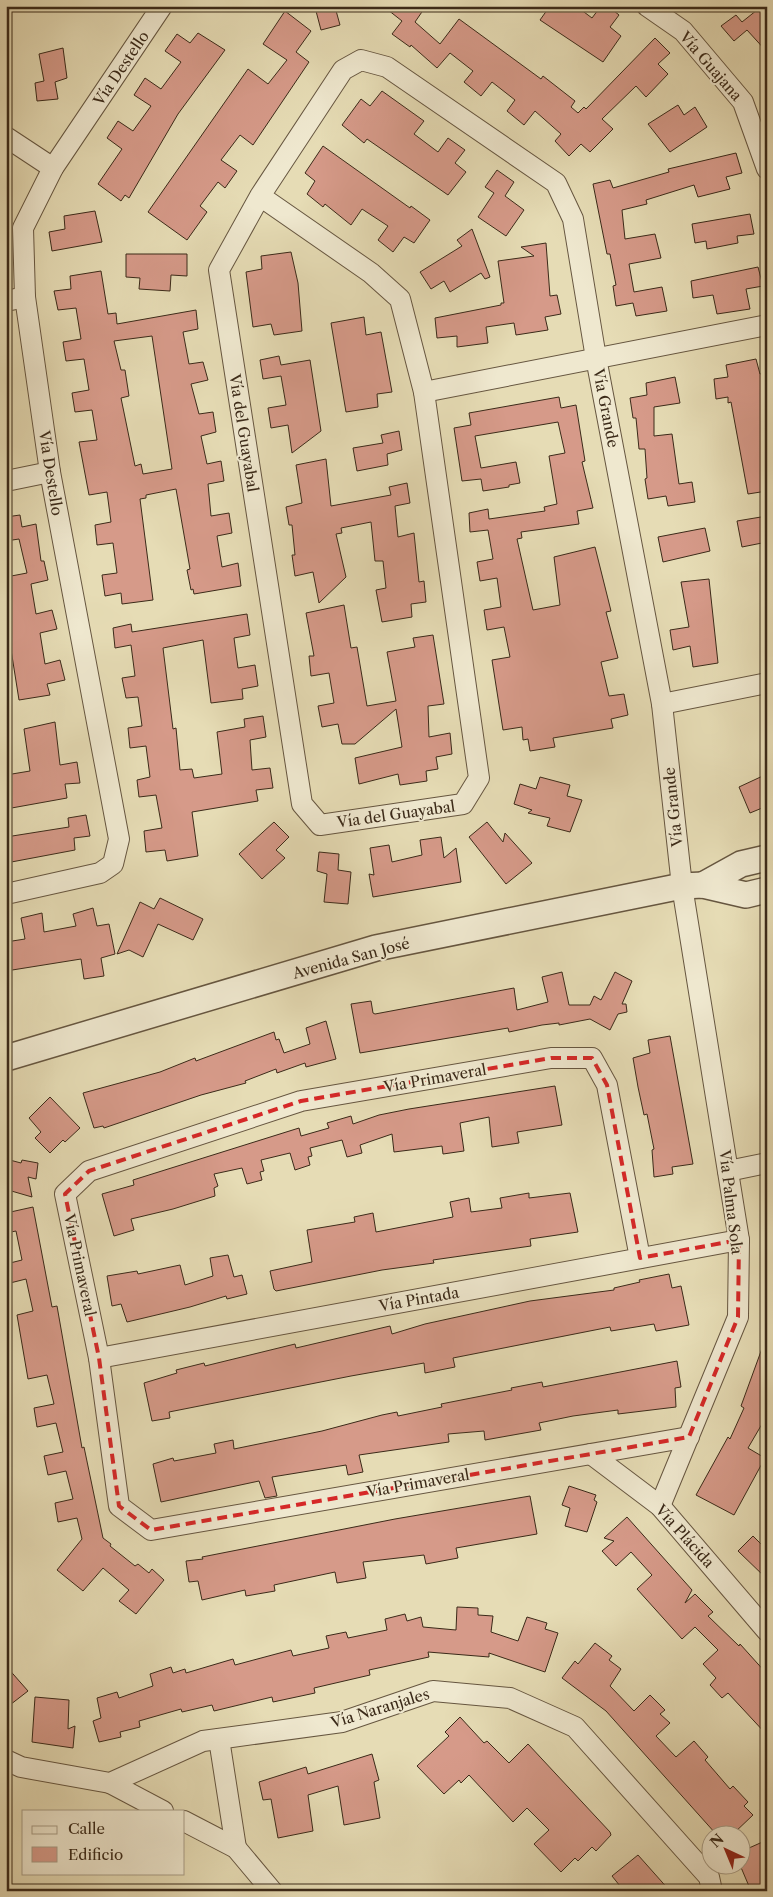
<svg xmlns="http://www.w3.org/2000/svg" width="773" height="1897" font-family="'Libre Caslon Text',serif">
	<rect width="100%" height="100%" fill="#e6dcb5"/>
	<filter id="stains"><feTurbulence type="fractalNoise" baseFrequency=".004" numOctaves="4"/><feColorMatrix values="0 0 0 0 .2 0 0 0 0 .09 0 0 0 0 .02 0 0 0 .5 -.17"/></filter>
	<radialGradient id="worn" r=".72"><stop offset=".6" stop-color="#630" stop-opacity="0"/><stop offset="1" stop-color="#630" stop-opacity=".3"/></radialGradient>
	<g fill="#d69a89" stroke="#3b2a19" fill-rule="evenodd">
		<polygon points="383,6 426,6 415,22 440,44 459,19 541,79 543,76 575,101 571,107 578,113 584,107 586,109 655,38 670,53 658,64 668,74 646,97 636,86 602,119 613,129 590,152 581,144 569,156 555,141 561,134 535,111 524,125 507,111 515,100 492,82 481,96 464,82 473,71 450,53 437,68 411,45 410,47 392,34 402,21"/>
		<polygon points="550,6 576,6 592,18 601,6 608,6 619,15 610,27 621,36 603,62 540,20"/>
		<polygon points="762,6 767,6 767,52 747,30 734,41 721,26 736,15 742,22"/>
		<polygon points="335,7 340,25 321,30 316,11"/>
		<polygon points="285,11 311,31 296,52 309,62 253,145 240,135 221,160 237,171 225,188 218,182 200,206 207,212 187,240 148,212 248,69 268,84 287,60 263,44"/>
		<polygon points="198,33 225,50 178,114 129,198 125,195 121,201 98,184 122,149 107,138 118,121 133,131 151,106 134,95 145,78 161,89 181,62 165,51 177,34 190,43"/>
		<polygon points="63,48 67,78 55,82 58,99 37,101 35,83 44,81 39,54"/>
		<polygon points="382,91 424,121 414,134 438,152 448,138 465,150 455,163 466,172 448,195 367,139 364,143 342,125 361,99 370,106"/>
		<polygon points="678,105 684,115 695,107 707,127 670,152 648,124"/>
		<polygon points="323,146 410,208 411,206 430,220 414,243 404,237 393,252 378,240 388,226 362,209 351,225 325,204 323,207 307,194 315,181 305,173"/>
		<polygon points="736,153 742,173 726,177 730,189 698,197 694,185 646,200 647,204 622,210 625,239 655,234 661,258 629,264 634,292 662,287 667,311 636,316 633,303 616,306 613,286 616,285 610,254 607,254 593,184 610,180 613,188 669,172 668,169"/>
		<polygon points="497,170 514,182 505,196 524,210 506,236 478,217 494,193 485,187"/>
		<polygon points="95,211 102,242 52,251 49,232 65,229 64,216"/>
		<polygon points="750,214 754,234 737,236 738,243 707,249 706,241 695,243 692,224"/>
		<polygon points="472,229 490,277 485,279 481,273 450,292 444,281 431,289 420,272 462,246 457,240"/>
		<polygon points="546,243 550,296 557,295 561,314 545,317 548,330 516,335 514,323 486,327 488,343 457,347 457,336 437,338 435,318 501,305 501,303 504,303 498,261 534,256 521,247"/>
		<polygon points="291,252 298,283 302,331 274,335 271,324 253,327 246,272 262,269 261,256"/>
		<polygon points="126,254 187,254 187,276 171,275 170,291 139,289 140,278 126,277"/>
		<polygon points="758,267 763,286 746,289 750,309 717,314 713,295 693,298 691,281"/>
		<path d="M101 271 108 314 116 313 117 324 196 310 198 329 183 332 189 364 203 362 208 380 191 384 199 414 213 412 216 432 201 436 207 464 221 461 224 481 208 484 211 516 229 513 232 533 217 536 222 567 238 563 241 586 194 594 193 589 191 590 187 570 190 569 176 489 146 495V498L140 499 153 600 122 604 121 593 105 596 102 575 117 573 113 543 97 545 95 525 111 522 107 492 89 495 79 442 97 440 92 410 75 412 72 393 89 390 84 359 66 361 63 342 81 339 76 308 58 310 54 291 71 289 70 276ZM152 336 172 469 143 474 141 464 135 466 121 398 129 396 125 370H121L114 341Z"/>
		<polygon points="364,317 366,335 381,332 392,392 377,394 378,407 346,412 331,323"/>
		<polygon points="279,356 281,365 310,360 321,431 292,453 288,425 271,428 268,408 286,405 281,376 263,379 260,360"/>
		<polygon points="756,359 760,374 767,372 767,491 748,494 731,402 728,403 728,397 716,399 714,379 728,377 726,365"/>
		<polygon points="675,377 680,403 654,407 654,436 672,434 679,484 692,482 695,502 668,506 666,496 648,499 645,479 647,478 645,449 639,449 636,418 633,418 630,398 647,395 646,383"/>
		<polygon points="559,397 561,408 576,405 585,461 582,462 593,508 577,511 579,524 521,532 522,538 517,539 533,610 560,605 554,557 595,547 611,611 606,612 618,658 601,662 609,696 624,694 628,715 611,719 613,728 553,738 555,747 530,751 528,739 523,740 522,727 503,730 492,660 510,657 504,627 487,630 484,610 501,607 497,578 480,581 477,562 493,559 488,530 470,532 469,513 488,509 489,519 545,511 544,507 557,504 549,456 565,453 558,422 475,436 481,468 516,462 520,483 509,485 509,487 483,491 481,479 462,481 454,428 471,425 469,413"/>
		<polygon points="399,431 402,450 387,454 388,465 357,471 353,448 383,443 381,435"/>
		<polygon points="326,459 331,506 391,495 389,487 407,483 410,503 395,506 398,537 414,533 419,582 424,581 426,602 411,604 412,617 382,622 376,590 386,588 383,561 375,561 371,522 341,528 342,533 336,534 346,577 319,603 313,572 295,576 292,555 295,555 292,525 289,525 286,507 302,503 296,465"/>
		<polygon points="20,515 22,527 36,524 41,561 44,561 48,580 31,584 36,614 52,610 57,629 40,633 45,664 60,660 65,680 47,684 50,695 19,700 6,618 6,577 27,573 19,539 6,541 6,517"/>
		<polygon points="767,516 767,542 742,547 737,521"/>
		<polygon points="705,528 710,551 663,562 658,537"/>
		<polygon points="709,579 718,663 693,667 690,646 673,650 670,630 689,627 681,582"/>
		<polygon points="344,605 351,648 357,647 367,706 396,701 387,652 415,647 413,638 433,635 444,704 428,706 429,737 450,733 452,754 436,757 438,769 426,771 427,781 400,785 398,774 359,784 355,758 402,747 396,709 355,744 342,744 338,724 322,727 318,706 334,703 329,673 311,676 309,656 314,656 306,613"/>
		<polygon points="247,614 250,635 234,638 238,668 255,665 258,686 242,689 243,699 211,703 203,640 163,648 173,729 176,728 180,770 192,769 194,778 222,774 217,732 245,727 244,719 263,716 266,737 250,740 252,770 270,768 273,788 256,790 258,801 192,812 198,856 167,861 165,850 146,852 144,831 162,828 156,795 139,797 137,780 150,777 146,746 130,748 128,728 142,726 138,697 126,698 122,678 135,676 131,645 115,648 113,628 131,624 132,632"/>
		<polygon points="55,722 60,765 77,762 80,783 65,784 67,798 6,809 6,775 30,771 24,729"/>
		<polygon points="767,774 767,806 750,813 739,787"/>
		<polygon points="540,777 570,785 567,796 582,800 570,832 547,826 550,818 528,813 532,810 514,804 520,784 536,789"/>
		<polygon points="86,815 90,836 74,838 75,850 6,863 6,837 69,827 68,818"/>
		<polygon points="274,822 289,837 276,850 285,858 262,879 239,854"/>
		<polygon points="487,822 503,842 505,833 532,863 506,884 469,837"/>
		<polygon points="441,837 444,858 456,848 461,882 373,897 369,874 374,875 370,848 389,845 392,862 422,855 420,840"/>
		<polygon points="319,852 339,854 338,870 351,872 348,904 324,902 327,874 317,871"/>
		<polygon points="160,898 203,919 193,940 158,924 143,957 129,950 117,954 140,902 154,909"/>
		<polygon points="93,908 97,926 109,924 115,954 101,958 104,976 84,979 81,959 6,971 6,942 25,939 21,918 42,913 44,932 76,926 73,914"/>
		<polygon points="562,972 569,1005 590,1005 594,996 601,1000 615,972 632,981 622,1004 626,1004 627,1012 618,1014 610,1030 590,1019 559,1025 559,1023 542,1025 509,1032 508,1028 360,1053 351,1004 371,1001 373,1013 375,1014 514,988 517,1010 548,1002 542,977"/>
		<polygon points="326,1021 336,1059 306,1067 305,1063 277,1073 276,1069 245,1081 246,1083 201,1095 104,1128 103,1126 94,1128 83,1093 160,1072 195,1058 196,1061 274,1032 276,1040 279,1039 284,1053 310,1044 306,1028"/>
		<polygon points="670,1036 693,1164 672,1167 673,1174 654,1177 652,1150 654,1149 647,1114 644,1115 638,1087 633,1058 650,1053 648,1040"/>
		<polygon points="555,1086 562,1125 517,1132 519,1143 492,1147 489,1117 460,1123 464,1151 443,1154 442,1146 394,1152 392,1134 360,1145 362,1153 347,1157 342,1140 310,1148 312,1156 308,1157 310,1165 295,1170 290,1153 261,1160 264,1171 260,1172 262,1180 247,1184 242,1168 214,1174 218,1186 214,1188 215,1196 173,1209 131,1219 134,1230 114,1236 102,1194 134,1185 133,1180 299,1128 301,1136 329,1128 327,1123 351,1116 353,1124 379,1115 409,1109"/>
		<polygon points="50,1097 80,1128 65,1142 63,1140 50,1153 35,1138 41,1132 29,1118"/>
		<polygon points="6,1159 21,1163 22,1160 38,1163 36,1179 28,1177 32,1197 8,1190 11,1181 6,1180"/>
		<polygon points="529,1193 529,1198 570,1193 578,1232 530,1239 531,1246 433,1260 434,1263 382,1270 276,1291 274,1289 270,1271 312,1262 307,1230 355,1222 354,1217 373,1213 376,1232 453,1217 450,1202 469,1198 471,1212 502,1208 500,1198"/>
		<polygon points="33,1207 52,1307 57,1306 82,1448 84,1447 103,1538 111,1544 110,1546 135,1566 138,1564 149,1573 152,1569 164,1580 136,1614 119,1601 129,1590 103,1568 83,1591 57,1570 82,1539 77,1518 58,1522 55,1503 73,1499 66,1471 48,1475 44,1456 63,1452 56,1423 37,1427 34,1408 54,1404 47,1375 28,1379 17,1315 33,1311 26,1279 6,1284 6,1264 22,1260 16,1231 6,1233 6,1213"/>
		<polygon points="228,1255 234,1277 242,1275 247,1294 227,1299 226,1296 190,1307 127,1322 121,1304 112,1306 107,1276 137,1271 138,1274 180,1265 185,1285 213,1276 210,1258"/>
		<polygon points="669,1274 672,1288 681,1286 689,1325 656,1331 654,1324 611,1331 610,1327 453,1358 455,1367 425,1373 424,1363 351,1376 169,1412 170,1418 152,1421 144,1383 177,1373 176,1370 204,1363 205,1366 295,1344 296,1348 390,1326 392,1334 425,1324 530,1301 614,1290 614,1288 640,1282 639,1280"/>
		<polygon points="764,1343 767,1344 767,1426 762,1424 748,1448 765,1458 734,1515 696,1495 728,1437 730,1439 744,1408 741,1406"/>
		<polygon points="677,1361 681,1387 675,1388 676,1407 618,1414 618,1410 573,1416 539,1423 541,1430 485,1440 484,1431 448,1434 449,1442 359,1455 363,1472 348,1475 346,1465 272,1477 277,1496 265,1498 259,1481 161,1502 153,1464 173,1458 174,1461 216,1453 214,1444 233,1440 234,1449 322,1431 382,1415 397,1412 398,1416 442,1407 441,1404 512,1390 511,1388 542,1382 543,1387"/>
		<polygon points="569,1486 596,1495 594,1500 597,1502 587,1532 565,1526 570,1508 562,1505"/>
		<polygon points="530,1496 537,1534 456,1548 458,1558 426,1564 424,1555 363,1562 366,1578 337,1583 335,1572 274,1585 275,1591 246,1596 245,1590 202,1600 198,1581 189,1582 186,1561 203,1559 202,1557 395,1519"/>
		<polygon points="627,1517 692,1590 685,1603 695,1594 713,1612 708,1616 739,1646 740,1644 767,1674 767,1735 728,1693 722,1698 710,1685 716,1678 703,1664 718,1650 695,1627 682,1639 637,1589 652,1575 631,1552 616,1566 602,1551 614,1541 604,1538"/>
		<polygon points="753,1536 767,1550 767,1579 738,1551"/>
		<polygon points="457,1607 478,1608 478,1615 493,1616 491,1632 518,1641 527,1617 547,1623 545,1629 558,1633 545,1672 489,1653 489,1657 428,1652 429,1657 369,1670 370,1675 314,1688 315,1693 273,1702 272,1697 214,1711 212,1705 182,1712 181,1709 139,1721 140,1727 120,1732 121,1737 99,1742 93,1721 101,1718 97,1698 117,1692 119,1698 153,1686 150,1674 171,1667 173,1673 185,1669 186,1673 233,1659 235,1665 291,1650 293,1656 329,1648 326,1636 346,1632 348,1638 387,1630 385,1619 405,1614 407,1621 421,1617 423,1627 456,1630"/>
		<polygon points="595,1643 612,1656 609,1660 621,1669 610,1686 634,1711 650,1695 665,1710 660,1714 670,1723 656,1736 676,1757 694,1741 708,1757 705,1760 730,1789 733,1786 748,1802 744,1806 753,1815 733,1834 716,1834 606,1711 562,1678 575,1661 578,1664"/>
		<polygon points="6,1666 28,1691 6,1708"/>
		<polygon points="35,1697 69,1700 68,1729 75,1726 73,1748 32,1742"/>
		<polygon points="460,1717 484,1743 487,1741 509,1763 528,1744 610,1832 611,1835 596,1851 592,1847 578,1861 575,1858 561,1872 534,1844 549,1830 527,1808 513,1822 469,1775 461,1783 459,1780 444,1794 417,1766 449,1736 445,1732"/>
		<polygon points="372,1754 379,1780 374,1782 380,1818 344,1825 338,1786 308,1795 313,1831 278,1838 271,1799 263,1800 259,1782 306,1767 308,1774"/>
		<polygon points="767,1840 767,1885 751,1891 740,1865 740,1852"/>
		<polygon points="638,1855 670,1891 624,1891 612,1876"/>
	</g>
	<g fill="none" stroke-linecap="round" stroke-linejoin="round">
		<g stroke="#665640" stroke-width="22">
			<g id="minor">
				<polyline points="647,6 683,31 743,102 767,169"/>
				<polyline points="6,137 53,168"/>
				<polyline points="260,196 371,273 400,299 424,392 479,778 463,804 320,825 302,804 219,270 260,196 343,70 361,60 387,67 556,183 573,219 596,358 662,704 682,886 739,1240 738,1317 660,1506"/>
				<polyline points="6,301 25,297"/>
				<polyline points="424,392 767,325"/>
				<polyline points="6,481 50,472"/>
				<polyline points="662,704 767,683"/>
				<polyline points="6,894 100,873 113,864 119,839 50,472 25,297 23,228 53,168 162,6"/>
				<polyline points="728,1171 767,1163"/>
				<polyline points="640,1258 607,1085 592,1058 551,1058 301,1101 89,1171 65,1194 99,1358 119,1506 151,1530 689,1437"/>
				<polyline points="99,1358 739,1240"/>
				<polyline points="591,1454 660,1506 767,1631"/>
				<polyline points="219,1739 236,1848"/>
				<polyline points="6,1760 21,1767 110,1783 203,1741 342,1722 433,1691 510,1698 575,1727 709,1877 712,1891"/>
				<polyline points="110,1783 163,1811"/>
				<polyline points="184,1821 236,1848 272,1891"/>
			</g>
		</g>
		<g stroke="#665640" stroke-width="28">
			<g id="tertiary">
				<polyline points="703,885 741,864 767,858"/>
				<polyline points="6,1058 376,948 682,886 703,885 746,895 767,890"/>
			</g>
		</g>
		<use href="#minor" stroke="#efe8cf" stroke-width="20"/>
		<use href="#tertiary" stroke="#efe8cf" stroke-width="25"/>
	</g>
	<path fill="none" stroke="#d62828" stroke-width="4" stroke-dasharray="10 6" stroke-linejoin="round" d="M551 1058H592L607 1085 640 1258 739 1240 738 1317 689 1437 151 1530 119 1506 99 1358 65 1194 89 1171 301 1101Z"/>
	<g text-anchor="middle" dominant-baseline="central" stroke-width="4" stroke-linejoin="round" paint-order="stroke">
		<g font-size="15" fill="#3b2a19" stroke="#efe8cf">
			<text transform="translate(711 66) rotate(49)">Vía Guajana</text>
			<text transform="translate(121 68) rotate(-56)">Vía Destello</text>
			<text transform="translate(606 408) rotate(79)">Vía Grande</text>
			<text transform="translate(244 433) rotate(81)">Vía del Guayabal</text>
			<text transform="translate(51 473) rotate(81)">Vía Destello</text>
			<text transform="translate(673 807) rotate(-96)">Vía Grande</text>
			<text transform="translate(396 814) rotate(-8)">Vía del Guayabal</text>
			<text transform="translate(351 958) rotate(-15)">Avenida San José</text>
			<text transform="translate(435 1078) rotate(-10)">Vía Primaveral</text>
			<text transform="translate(731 1202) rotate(83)">Vía Palma Sola</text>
			<text transform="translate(80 1265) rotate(78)">Vía Primaveral</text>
			<text transform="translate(419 1299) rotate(-10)">Vía Pintada</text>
			<text transform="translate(418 1483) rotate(-10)">Vía Primaveral</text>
			<text transform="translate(685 1536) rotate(48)">Vía Plácida</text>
			<text transform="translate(380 1708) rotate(-17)">Vía Naranjales</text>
		</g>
	</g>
	<rect width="773" height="1897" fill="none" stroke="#e6dcb5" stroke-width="25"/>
	<rect x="8" y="8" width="758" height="1882" fill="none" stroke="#3b2a19" stroke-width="2.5"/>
	<rect x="12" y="12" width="748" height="1872" fill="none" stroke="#3b2a19"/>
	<rect x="22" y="1810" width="162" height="65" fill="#efe8cf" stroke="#a79c86"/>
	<rect x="32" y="1826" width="25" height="8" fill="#efe8cf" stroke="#a79c86"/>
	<text x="68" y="1834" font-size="15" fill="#3b2a19">Calle</text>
	<rect x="32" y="1847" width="25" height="15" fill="#d69a89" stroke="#a79c86"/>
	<text x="68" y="1860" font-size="15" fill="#3b2a19">Edificio</text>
	<g transform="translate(726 1850) rotate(316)"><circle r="24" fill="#efe8cf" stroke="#a79c86"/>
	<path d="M0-4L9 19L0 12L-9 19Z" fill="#8f2418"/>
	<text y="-8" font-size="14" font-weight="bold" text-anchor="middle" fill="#3b2a19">N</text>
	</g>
	<rect width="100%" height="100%" filter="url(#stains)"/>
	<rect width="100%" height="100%" fill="url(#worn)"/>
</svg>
